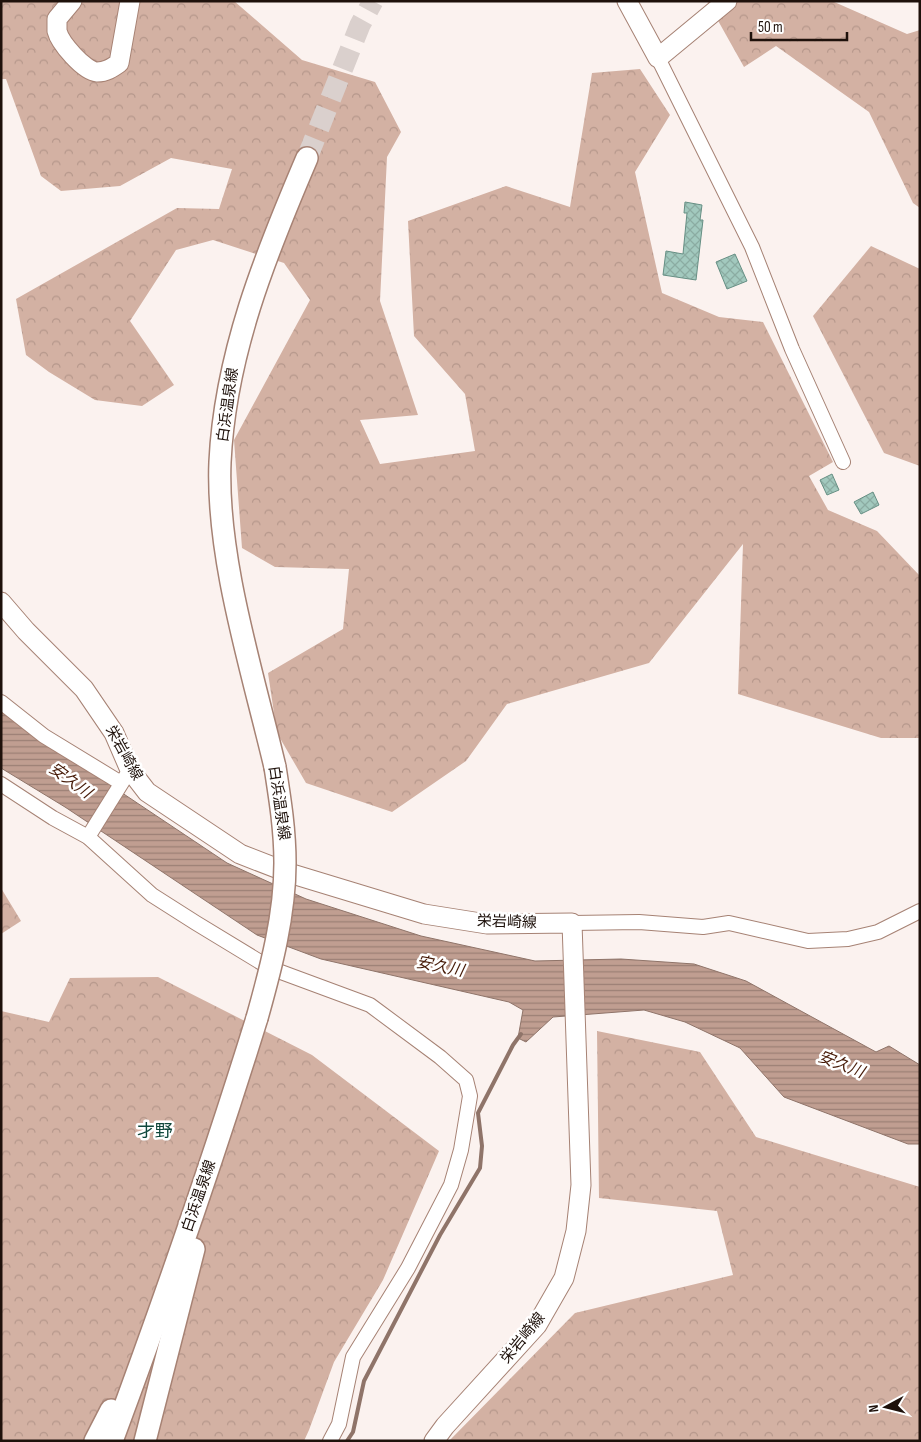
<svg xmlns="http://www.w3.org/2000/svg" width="921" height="1442" font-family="'Sofia Sans Condensed','Noto Sans JP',sans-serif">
	<defs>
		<pattern id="forest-crowns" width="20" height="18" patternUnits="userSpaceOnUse" patternTransform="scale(1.25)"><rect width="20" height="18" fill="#d3b1a3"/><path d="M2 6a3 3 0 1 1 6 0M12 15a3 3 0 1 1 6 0" fill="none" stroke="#b5978b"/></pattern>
		<pattern id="water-rules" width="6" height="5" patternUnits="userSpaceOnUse" patternTransform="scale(1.25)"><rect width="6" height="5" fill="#c09e91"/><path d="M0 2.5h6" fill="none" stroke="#9b7f75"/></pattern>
		<pattern id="building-cross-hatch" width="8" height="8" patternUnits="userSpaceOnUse" patternTransform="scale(1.25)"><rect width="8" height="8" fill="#a2c9be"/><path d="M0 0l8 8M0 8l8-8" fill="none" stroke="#8baca2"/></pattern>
	</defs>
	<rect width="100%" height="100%" fill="#fbf2ef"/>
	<g fill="url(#forest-crowns)">
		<polygon points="1,1 234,1 302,60 375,82 401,132 387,157 380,301 418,415 360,420 380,464 475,451 465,394 414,336 408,221 506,186 570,207 592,73 640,69 670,115 635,172 662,293 719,317 763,322 833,462 809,476 828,510 877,531 920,576 920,738 881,738 738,694 743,544 649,663 507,704 466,761 392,812 306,783 277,733 268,673 343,629 349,569 275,567 242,548 234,440 310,300 284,263 213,240 176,250 130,321 174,385 142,406 95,400 49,372 26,355 16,299 177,208 219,209 232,169 171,158 120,186 61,191 41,176 6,79 1,79"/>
		<polygon points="707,1 832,1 907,34 920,30 920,208 913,203 869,112 776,46 744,67"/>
		<polygon points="871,246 920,269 920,466 884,453 813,316"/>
		<polygon points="1,888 21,921 1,934"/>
		<polygon points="158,977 312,1055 439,1151 383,1280 334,1362 309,1430 304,1441 1,1441 1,1011 49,1022 70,978"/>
		<polygon points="597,1031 700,1052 756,1137 920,1187 920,1441 449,1441 575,1313 733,1275 717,1211 599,1198"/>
	</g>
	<polygon fill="url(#water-rules)" stroke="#8f7469" points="1,712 227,863 306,899 421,936 535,961 621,959 694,964 746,981 876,1052 889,1046 920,1065 920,1144 908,1144 784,1097 740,1048 685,1022 644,1010 553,1017 526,1042 518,1038 523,1010 509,1002 321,959 257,935 65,807 1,768"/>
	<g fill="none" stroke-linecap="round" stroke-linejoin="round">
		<polyline stroke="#8f7469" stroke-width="4" points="347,1441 353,1432 364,1381 440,1235 480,1168 482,1146 478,1113 513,1045 521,1034"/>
	</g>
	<g fill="url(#building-cross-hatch)" stroke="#668f84">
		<polygon points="685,202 702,205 700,220 703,220 696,280 663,275 666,251 683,254 687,213 684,213"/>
		<polygon points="735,254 747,281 727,289 716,262"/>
		<polygon points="832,474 839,490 827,495 820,480"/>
		<polygon points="873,492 879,505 861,514 854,502"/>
	</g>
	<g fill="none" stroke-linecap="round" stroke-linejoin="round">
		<polyline stroke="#dad0cd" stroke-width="21" stroke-dasharray="21 11" stroke-linecap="butt" points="307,158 360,25 373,1"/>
		<g stroke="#a68274" stroke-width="16">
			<g id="street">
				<polyline points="658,58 752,247 792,349 843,462"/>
				<polyline points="1,702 44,736 121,783"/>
				<polyline points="1,784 53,818 88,837 152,895 196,923 270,968 370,1005 440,1057 466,1080 470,1096 461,1150 451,1185 408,1268 353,1357 339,1424 330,1441"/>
				<polyline points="88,837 126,776"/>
				<polyline points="572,923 639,922 703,927 729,923 808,941 848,939 878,932 920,911"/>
			</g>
		</g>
		<g stroke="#a68274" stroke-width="21">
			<g id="secondary">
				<path d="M72 1 57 19C57 23 57 27 57 31 60 43 84 71 97 72 106 72 112 68 119 63L130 1"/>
				<polyline points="627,1 658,58 727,1"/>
				<polyline points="1,602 26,631 84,689 114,733 130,770 147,792 240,854 289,873 424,914 487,924 572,923 581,1185 576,1231 564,1278 537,1325 445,1426 434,1441"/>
			</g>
		</g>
		<g stroke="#a68274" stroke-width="24">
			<g id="primary">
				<path d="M275 767C253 673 216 558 220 462 225 355 265 256 307 158"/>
				<polyline points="95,1441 111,1410"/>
				<path d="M112 1441C164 1301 213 1160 257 1018"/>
				<polyline points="145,1441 194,1249"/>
			</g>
		</g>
		<use href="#street" stroke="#fff" stroke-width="14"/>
		<use href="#secondary" stroke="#fff" stroke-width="19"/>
		<use href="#primary" stroke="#fff" stroke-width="21"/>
		<g stroke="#a68274" stroke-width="24" stroke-linecap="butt">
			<path id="primary-bridge" d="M257 1018C271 968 285 915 285 863 285 830 280 799 275 767"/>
		</g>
		<use href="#primary-bridge" stroke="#fff" stroke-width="21"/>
	</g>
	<g text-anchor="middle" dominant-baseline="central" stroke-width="5" stroke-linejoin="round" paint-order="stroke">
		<g font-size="15" fill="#1e110b" stroke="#fff">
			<text transform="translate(228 405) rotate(-82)">白浜温泉線</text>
			<text transform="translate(124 753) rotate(61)">栄岩崎線</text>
			<text transform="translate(279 803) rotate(82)">白浜温泉線</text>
			<text transform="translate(507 922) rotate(2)">栄岩崎線</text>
			<text transform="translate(199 1196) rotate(-71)">白浜温泉線</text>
			<text transform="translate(523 1338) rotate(-51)">栄岩崎線</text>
		</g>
		<g font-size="16" font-style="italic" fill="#461a07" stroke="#fff">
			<text transform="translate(70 781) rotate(36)">安久川</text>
			<text transform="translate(440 967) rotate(11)">安久川</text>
			<text transform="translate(841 1065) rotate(21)">安久川</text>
		</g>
		<g font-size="18" fill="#0f473b" stroke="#fff">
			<text x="155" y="1131">才野</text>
		</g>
	</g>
	<rect width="921" height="1442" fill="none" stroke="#1e110b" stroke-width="5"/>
	<g transform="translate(886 1407) rotate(263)" stroke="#ffffff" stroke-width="4" paint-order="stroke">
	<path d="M0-4L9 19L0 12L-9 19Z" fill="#1e110b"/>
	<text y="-8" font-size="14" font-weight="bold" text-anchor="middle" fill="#1e110b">N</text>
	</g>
	<path d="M751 32v8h96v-8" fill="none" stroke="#1e110b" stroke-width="2.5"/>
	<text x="758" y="32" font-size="15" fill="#1e110b" stroke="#ffffff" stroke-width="4" paint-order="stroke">50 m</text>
</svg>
